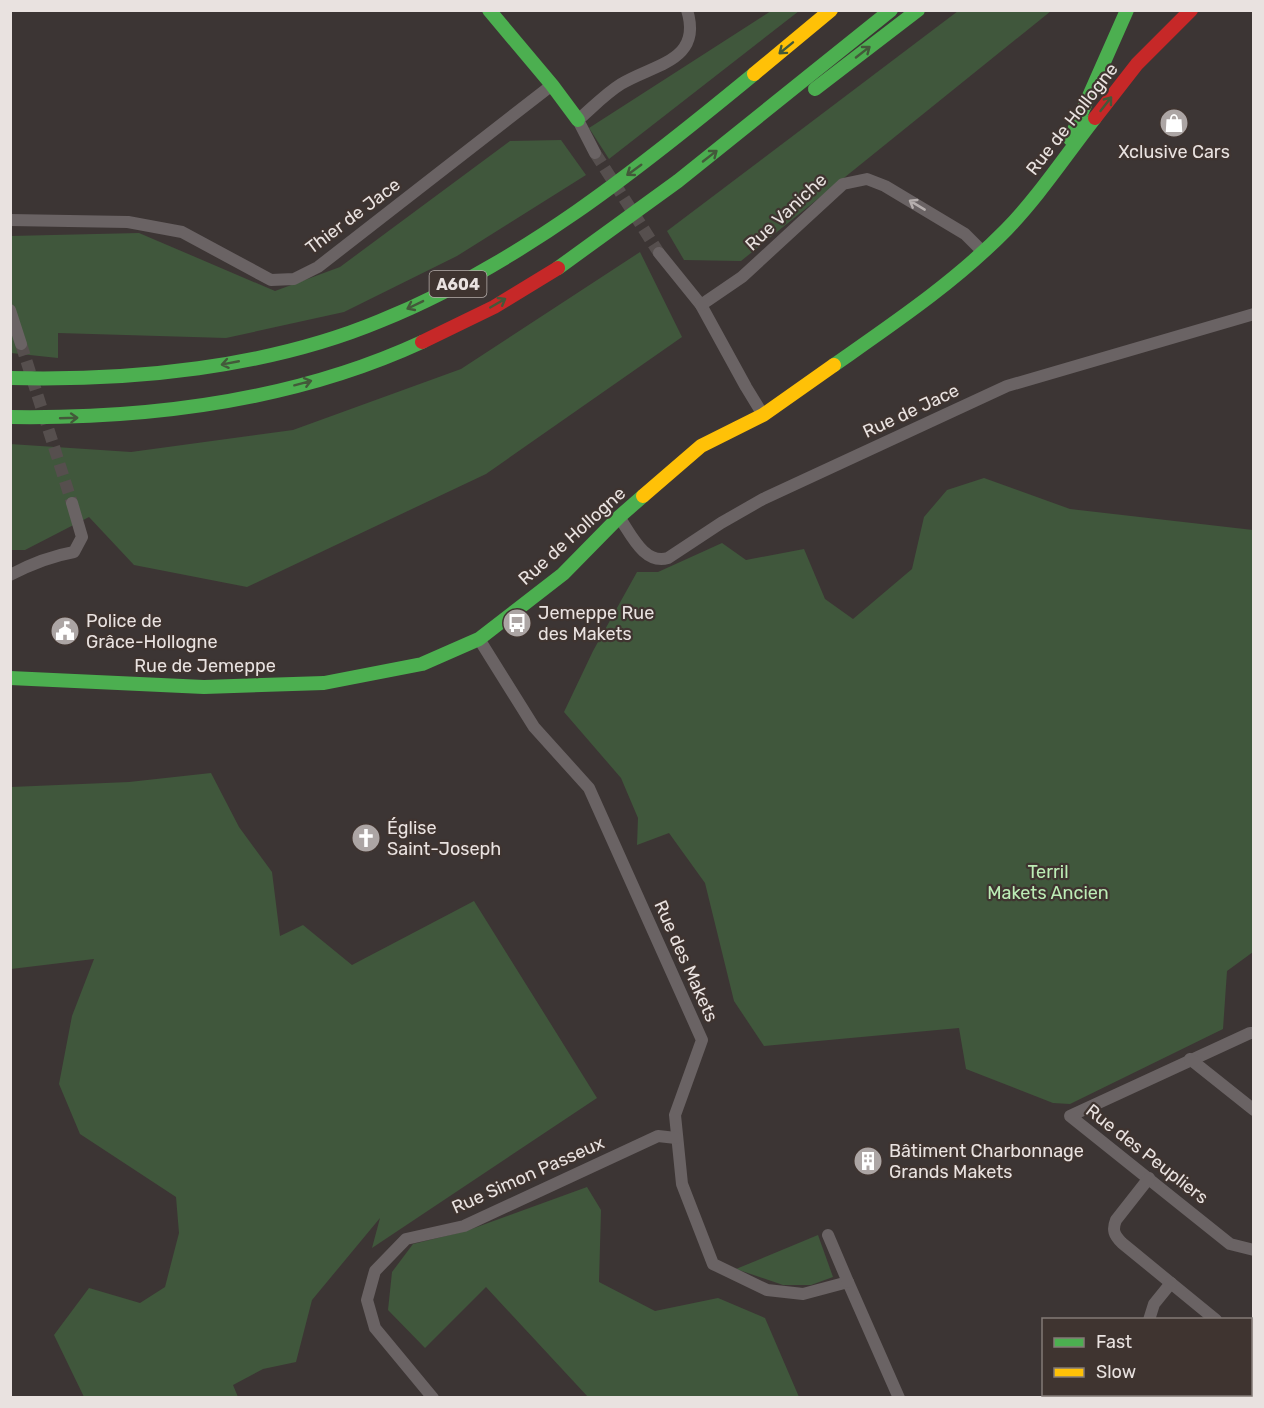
<svg xmlns="http://www.w3.org/2000/svg" width="1264" height="1408" font-family="Rubik,sans-serif">
	<rect width="100%" height="100%" fill="#3c3534"/>
	<g fill="#40573c">
		<polygon points="771,11 799,11 609,159 589,128"/>
		<polygon points="958,11 1051,11 741,261 684,260 667,231"/>
		<polygon points="561,140 586,175 457,256 344,312 226,338 58,333 58,358 11,353 10,236 139,233 275,291 340,267 510,141"/>
		<polygon points="640,252 682,337 486,474 247,587 134,565 89,517 25,550 11,550 10,444 131,452 293,430 461,369"/>
		<polygon points="984,478 1070,509 1253,530 1253,952 1227,971 1223,1029 1070,1104 1053,1103 966,1069 959,1028 764,1046 734,1001 705,883 669,833 637,845 638,818 621,778 564,712 593,651 637,572 658,572 722,543 746,560 804,549 825,599 853,619 912,569 924,517 947,490"/>
		<polygon points="211,773 239,827 272,872 280,936 303,925 352,965 474,901 597,1098 372,1248 380,1218 312,1300 296,1362 263,1369 233,1385 238,1397 84,1397 54,1335 89,1288 140,1303 165,1287 179,1233 176,1197 80,1134 59,1084 72,1016 94,959 11,969 11,787 129,782"/>
		<polygon points="587,1187 601,1210 599,1282 655,1311 718,1298 765,1318 799,1397 588,1397 486,1287 425,1348 388,1310 392,1272 413,1244 466,1231"/>
		<polygon points="818,1235 833,1277 811,1285 783,1285 736,1269"/>
	</g>
	<g fill="none" stroke-linecap="round" stroke-linejoin="round">
		<g stroke="#564f4e" stroke-width="12" stroke-dasharray="12 6" stroke-linecap="butt">
			<polyline points="595,153 659,253"/>
			<polyline points="21,344 72,503"/>
		</g>
		<g stroke="#6a6364" stroke-width="12">
			<path d="M595 153 578 120C592 108 605 94 621 84 654 64 703 61 687 10"/>
			<polyline points="10,220 128,222 182,232 271,280 294,279 318,267 552,85"/>
			<polyline points="659,253 701,305 746,387 763,415"/>
			<polyline points="701,305 742,277 843,184 867,179 885,186 965,234 983,252"/>
			<polyline points="10,310 21,344"/>
			<path d="M619 517C631 534 644 565 668 558L721 523 763 499 1007 386 1254 314"/>
			<path d="M10 575C31 564 51 556 74 552L82 537 72 503"/>
			<polyline points="479,639 534,727 589,788 702,1040 675,1115 682,1184 713,1264 767,1290 803,1294 848,1282 899,1398"/>
			<polyline points="1254,1033 1250,1033 1070,1116 1230,1244 1254,1250"/>
			<polyline points="1190,1059 1254,1110"/>
			<path d="M1149 1178 1116 1220C1112 1230 1114 1235 1122 1243L1216 1320"/>
			<polyline points="828,1235 848,1282"/>
			<polyline points="1149,1320 1154,1304 1171,1283"/>
			<polyline points="1250,1337 1254,1337"/>
			<polyline points="1125,1394 1129,1398"/>
			<polyline points="433,1398 375,1328 367,1300 375,1271 406,1239 464,1226 658,1136 676,1138"/>
		</g>
		<g stroke="#4caf50" stroke-width="14">
			<polyline points="489,10 552,85 578,120"/>
			<polyline points="815,89 918,10"/>
			<polyline points="1070,139 1127,10"/>
			<polyline points="558,268 678,181 891,10"/>
			<path d="M834 365C894 323 955 282 1006 230 1039 196 1066 155 1095 118"/>
			<path d="M10 378C132 381 267 368 380 321 519 265 640 168 754 74"/>
			<path d="M10 417C150 419 294 401 422 342"/>
			<polyline points="10,678 204,687 324,683 422,664 479,639 563,574 619,517 643,496"/>
		</g>
		<g stroke="#ffc107" stroke-width="14">
			<polyline points="754,74 831,10"/>
			<polyline points="643,496 701,446 763,415 834,365"/>
		</g>
		<g stroke="#c62828" stroke-width="14">
			<polyline points="1095,118 1137,64 1191,10"/>
			<polyline points="422,342 494,307 558,268"/>
		</g>
	</g>
	<defs><path id="oneway-shaft" d="M-6 0H5M1.5-3L5.5 0L1.5 3" fill="none" stroke-width="1.6" stroke-linecap="round" stroke-linejoin="round" transform="scale(1.5)"/></defs>
	<g stroke="#43593a">
		<use href="#oneway-shaft" transform="translate(786 48) rotate(141)"/>
		<use href="#oneway-shaft" transform="translate(863 52) rotate(-38)"/>
		<use href="#oneway-shaft" transform="translate(1106 104) rotate(-52)"/>
		<use href="#oneway-shaft" transform="translate(710 156) rotate(-38)"/>
		<use href="#oneway-shaft" transform="translate(634 170) rotate(144)"/>
		<use href="#oneway-shaft" transform="translate(498 303) rotate(-30)"/>
		<use href="#oneway-shaft" transform="translate(415 305) rotate(154)"/>
		<use href="#oneway-shaft" transform="translate(230 363) rotate(169)"/>
		<use href="#oneway-shaft" transform="translate(303 383) rotate(-15)"/>
		<use href="#oneway-shaft" transform="translate(69 418) rotate(-2)"/>
	</g>
	<use stroke="#b6afae" href="#oneway-shaft" transform="translate(917 205) rotate(-149)"/>
	<defs>
		<g id="shop-disc" transform="scale(1.5)"><circle r="9.5" fill="#aca5a4" stroke="#3f3430"/><path d="M-5-2.5h2.3a2.7 3.5 0 0 1 5.4 0H5L5.5 6h-11ZM-1.5-2.5h3a1.5 2.3 0 0 0-3 0Z" fill="#fff"/></g>
		<g id="bus-disc" transform="scale(1.5)"><circle r="9.5" fill="#aca5a4" stroke="#3f3430"/><path d="M-5-6H5V4H4V6H2V4H-2V6H-4V4H-5ZM-3.5-4V0h7V-4ZM-3.5 1.2v1.5H-2V1.2ZM2 1.2v1.5H3.5V1.2Z" fill="#fff"/></g>
		<g id="civic-disc" transform="scale(1.5)"><circle r="9.5" fill="#aca5a4" stroke="#3f3430"/><path d="M-.6-6.5H3V-4.5H.6V-3L4-1V1h2V6H-6V1h2V-1L-.6-3ZM-1.2 2.5V6h2.4V2.5Z" fill="#fff"/></g>
		<g id="church-disc" transform="scale(1.5)"><circle r="9.5" fill="#aca5a4" stroke="#3f3430"/><path d="M-1.2-6h2.4v3.5h3.3v2.4h-3.3V6h-2.4V-.1h-3.3v-2.4h3.3Z" fill="#fff"/></g>
		<g id="building-disc" transform="scale(1.5)"><circle r="9.5" fill="#aca5a4" stroke="#3f3430"/><path d="M-4-6H4V6H1V3H-1V6H-4ZM-2.5-4.3h1.7v1.8h-1.7ZM.8-4.3h1.7v1.8H.8ZM-2.5-1h1.7V.8h-1.7ZM.8-1h1.7V.8H.8Z" fill="#fff"/></g>
	</defs>
	<g fill-rule="evenodd">
		<use href="#shop-disc" x="1174" y="123"/>
		<use href="#bus-disc" x="517" y="623"/>
		<use href="#civic-disc" x="65" y="631"/>
		<use href="#church-disc" x="366" y="838"/>
		<use href="#building-disc" x="868" y="1161"/>
	</g>
	<g text-anchor="middle" dominant-baseline="central" stroke-width="4.5" stroke-linejoin="round" paint-order="stroke">
		<rect fill="#3f3430" stroke="#b6aeab" stroke-width="1.5" x="429.5" y="271" width="57" height="26" rx="4.5"/>
		<g font-size="16" font-weight="bold" fill="#e9e2e0">
			<text x="458" y="284">A604</text>
		</g>
		<g font-size="18" fill="#e9e2e0" stroke="#3f3430">
			<text transform="translate(1072 119) rotate(-52)">Rue de Hollogne</text>
			<text transform="translate(786 212) rotate(-43)">Rue Vaniche</text>
			<text transform="translate(353 216) rotate(-37)">Thier de Jace</text>
			<text transform="translate(911 411) rotate(-25)">Rue de Jace</text>
			<text transform="translate(572 536) rotate(-42)">Rue de Hollogne</text>
			<text x="205" y="666">Rue de Jemeppe</text>
			<text transform="translate(686 961) rotate(66)">Rue des Makets</text>
			<text transform="translate(1147 1154) rotate(38)">Rue des Peupliers</text>
			<text transform="translate(528 1175) rotate(-24)">Rue Simon Passeux</text>
		</g>
		<g font-size="18" fill="#e9e2e0" stroke="#3f3430" text-anchor="start">
			<text x="1174" y="152" text-anchor="middle">Xclusive Cars</text>
			<text x="538" y="613">Jemeppe Rue<tspan x="538" dy="21">des Makets</tspan></text>
			<text x="86" y="621">Police de<tspan x="86" dy="21">Grâce-Hollogne</tspan></text>
			<text x="387" y="828">Église<tspan x="387" dy="21">Saint-Joseph</tspan></text>
			<text x="889" y="1151">Bâtiment Charbonnage<tspan x="889" dy="21">Grands Makets</tspan></text>
		</g>
		<g font-size="18" fill="#bcecb5" stroke="#3f3430">
			<text x="1048" y="872">Terril<tspan x="1048" dy="21">Makets Ancien</tspan></text>
		</g>
	</g>
	<rect width="1264" height="1408" fill="none" stroke="#e9e2e0" stroke-width="24"/>
	<rect x="1042" y="1318" width="210" height="78" fill="#3f3430" stroke="#837a76" stroke-width="1.5"/>
	<rect x="1054" y="1338" width="30" height="9" fill="#4caf50" stroke="#837a76" stroke-width="1.5"/>
	<text x="1096" y="1348" font-size="18" fill="#e9e2e0">Fast</text>
	<rect x="1054" y="1368" width="30" height="9" fill="#ffc107" stroke="#837a76" stroke-width="1.5"/>
	<text x="1096" y="1378" font-size="18" fill="#e9e2e0">Slow</text>
</svg>
